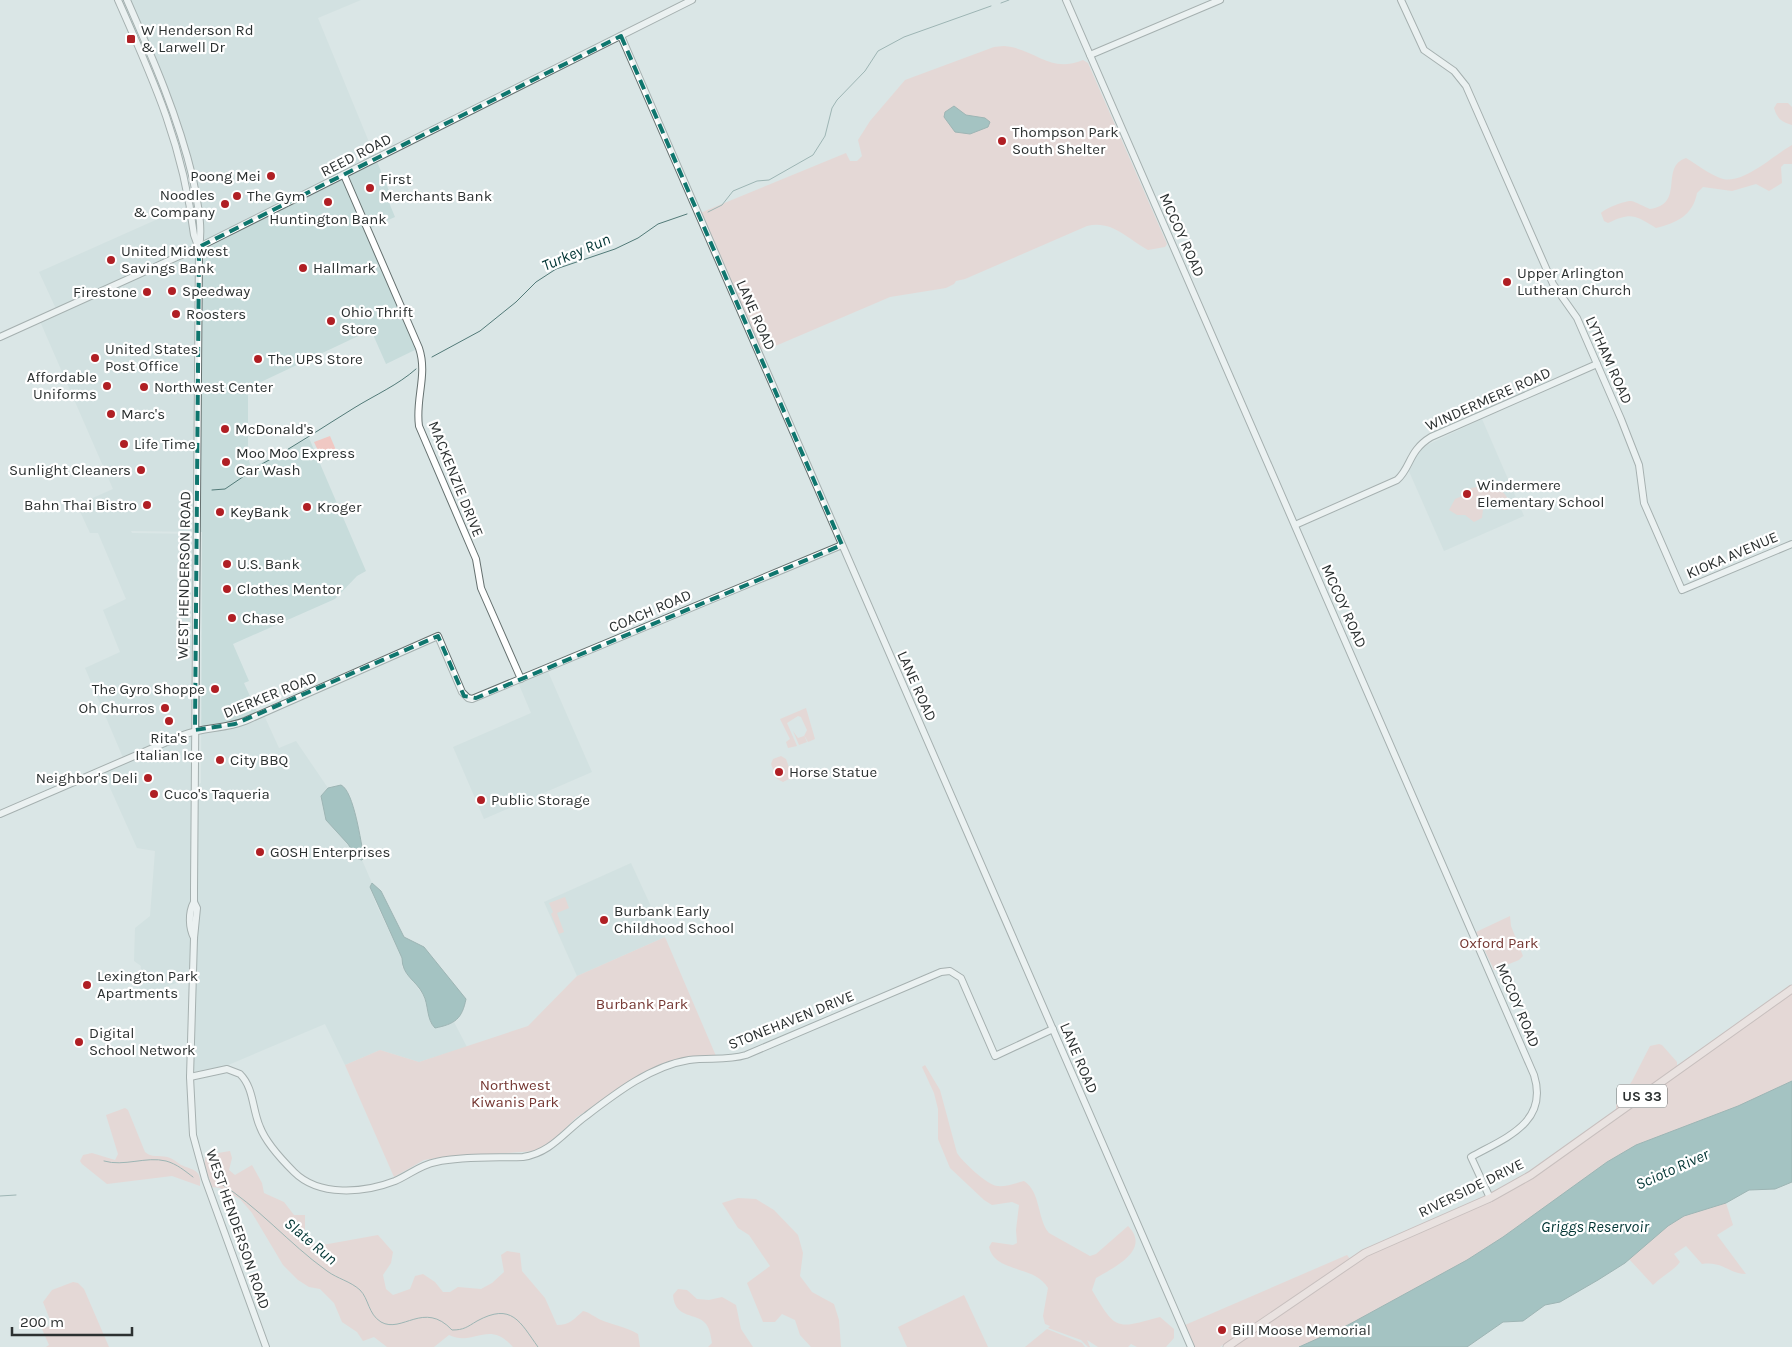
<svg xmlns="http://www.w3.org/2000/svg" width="1792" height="1347" font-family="Karla,sans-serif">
	<rect width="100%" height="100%" fill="#dae6e6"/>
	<g fill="#c7dcdb" fill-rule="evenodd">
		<path d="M122 0H361L318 18 392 198 388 200 395 217 368 229 419 348 386 364 371 330 248 388V457L251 468 309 438 366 571 357 576 335 599 233 644 249 681 244 683 258 714 263 713 279 748 296 741 328 788 321 796 326 820 348 843 358 859 362 860 372 883 370 887 376 904 402 958V967L426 999 430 1022 445 1026 454 1022 467 1047 419 1062 380 1050 345 1065 325 1024 226 1066 190 1072 192 977 139 997 141 966 134 961 135 928 150 916 155 851 137 848 102 770 124 760 85 668 120 652 103 610 126 599 98 533H90L77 505 113 489 39 319 57 311 39 272 196 202V194L170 112ZM131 531 202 532 201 783 196 786 197 534 132 533Z"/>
		<polygon points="1482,419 1524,516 1444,551 1408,469 1413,457 1425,446"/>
		<polygon points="546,667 592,772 484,819 453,747 531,713 517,680"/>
		<polygon points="631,863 665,937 577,976 544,902"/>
	</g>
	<g fill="#f0c8c3">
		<path d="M1004 46C1037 49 1049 74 1083 60L1088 63 1167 244 1165 247 1148 250C1127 239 1113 220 1087 226L965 279 956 281 954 284 946 288 890 297 766 350 760 348 700 213 846 153 850 161H857L862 156 858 140 870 121 905 80 994 47Z"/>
		<path d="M1777 103H1788L1792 107V125C1782 122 1777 119 1774 108Z"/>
		<path d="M1792 145V164H1784L1781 167 1782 183 1769 191 1756 184 1732 191 1703 187 1697 193C1693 215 1677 223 1656 228 1635 215 1631 212 1608 223L1604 221 1601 213C1606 208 1624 201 1631 201 1637 202 1644 207 1650 209 1686 204 1659 167 1686 158 1698 165 1710 175 1723 179 1744 184 1774 155 1792 145Z"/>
		<polygon points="330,436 336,450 321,457 314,442"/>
		<path d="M1489 485C1499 487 1506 493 1509 502L1507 510H1503L1502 506 1488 503 1483 509 1482 518 1474 522 1465 515H1457L1449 510 1455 499 1467 494 1471 488Z"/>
		<polygon points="806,708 815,739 808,742 804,735 807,742 799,745 793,731 798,738 804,736 807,730 801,717 798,716 787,723 797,746 788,748 786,742 790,739 780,719"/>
		<polygon points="781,756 786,759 791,773 789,779 783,782 777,779 771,764 773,759"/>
		<polygon points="565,897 569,908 557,913 564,932 559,934 551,914 553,912 549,903"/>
		<polygon points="1510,916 1511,926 1523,956 1519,960 1494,970 1476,932"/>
		<polygon points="665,937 716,1056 689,1057 650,1070 577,1117 549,1144 535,1151 437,1158 424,1160 394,1177 345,1065 380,1050 419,1062 528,1026 577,976"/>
		<polygon points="1792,989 1792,1081 1738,1106 1636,1145 1607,1162 1503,1237 1467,1260 1348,1325 1299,1347 1227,1347 1363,1255 1504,1191"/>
		<polygon points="1659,1044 1662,1045 1677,1062 1677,1066 1616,1111 1616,1105 1632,1081 1650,1046"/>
		<path d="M925 1065 940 1090 957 1153C962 1161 987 1185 997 1186 1005 1187 1016 1183 1024 1181 1041 1192 1037 1219 1049 1233L1090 1256 1096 1254 1128 1226C1152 1250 1113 1268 1096 1278L1092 1290C1116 1331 1116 1329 1160 1317L1174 1329V1338L1166 1347H1137L1131 1344 1128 1347H1098L1087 1340 1090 1347H1088L1081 1340 1048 1328 1050 1326 1045 1324 1043 1316 1048 1288C1035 1265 995 1273 989 1247L992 1242 1013 1245 1017 1243 1016 1230 1019 1205 1012 1202 992 1205 984 1200 950 1168 938 1139V1109L934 1093 922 1067Z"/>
		<path d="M125 1108 128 1110 145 1152C151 1158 159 1155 167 1157 172 1158 177 1162 181 1165 192 1170 202 1169 200 1186L172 1176 107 1184 82 1164 80 1161 83 1155 92 1153 115 1160 118 1154 106 1115Z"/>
		<path d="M230 1151 232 1158 229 1170 235 1175 252 1165 262 1183 264 1193 284 1202 294 1215H305V1234L317 1246 378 1235 393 1252 391 1263 383 1275 386 1289 393 1295 410 1289 415 1276 423 1274 435 1282 443 1292H450L458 1287 481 1289 492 1283 504 1272 501 1255 507 1251 520 1253 522 1271 545 1298 557 1325C570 1325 574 1319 583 1311 591 1313 594 1317 601 1320 613 1325 626 1327 638 1334L640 1347H513C488 1319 475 1347 449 1335L434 1347H387L374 1337 363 1341 357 1332 342 1322 334 1303 320 1289 309 1287 298 1280 283 1265 252 1213 240 1199 220 1188 212 1187 204 1164 206 1155Z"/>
		<polygon points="738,1198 756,1199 774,1210 798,1235 803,1253 800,1276 812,1292 834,1304 839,1320 841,1347 811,1347 800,1335 795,1320 782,1314 775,1322 763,1322 747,1283 770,1266 749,1235 738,1228 722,1203"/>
		<path d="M1726 1203 1733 1225 1717 1235 1746 1274C1729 1274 1723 1261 1702 1264L1686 1246 1674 1254 1680 1262C1672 1272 1662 1276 1653 1285L1629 1259 1668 1226 1684 1216Z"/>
		<polygon points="1347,1255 1350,1259 1226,1343 1220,1347 1194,1347 1185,1325"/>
		<polygon points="73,1282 78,1283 84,1289 109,1347 46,1347 49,1345 42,1329 52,1325 43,1302 52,1290"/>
		<path d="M678 1289 687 1290 697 1299 709 1300 722 1297 736 1305 741 1329 753 1347H708L712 1343C711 1337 710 1329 706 1324 697 1312 675 1320 673 1295Z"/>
		<polygon points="964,1295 988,1347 907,1347 898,1327"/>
		<polygon points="1047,1329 1082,1343 1085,1347 1025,1347"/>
	</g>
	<g fill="#639997" stroke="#527a78">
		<polygon points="954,106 966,115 985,118 990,122 988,127 970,134 955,132 944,117 945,112"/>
		<path d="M341 785C354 791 361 843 364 858L362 860 358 859 348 844 326 820 321 796 328 788Z"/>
		<path d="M372 883 381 891 404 937 424 947 466 999C462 1019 455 1024 435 1028 426 1019 429 1005 423 994 416 980 402 976 402 958L370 887Z"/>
		<polygon points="1792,1081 1792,1182 1775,1189 1749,1190 1726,1203 1684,1216 1668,1226 1625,1263 1598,1280 1560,1302 1545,1305 1523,1321 1503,1322 1467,1347 1299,1347 1348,1325 1467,1260 1503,1237 1607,1162 1636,1145 1738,1106"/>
	</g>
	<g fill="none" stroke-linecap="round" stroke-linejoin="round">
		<g stroke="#527a78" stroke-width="1">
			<polyline points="1001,3 1009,0"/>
			<polyline points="708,212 722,205 733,191 757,181 769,180 813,155 825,136 832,108 837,100 865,71 878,51 904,37 991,6"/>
			<polyline points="432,357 480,331 516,302 536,282 556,269 615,249 638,238 658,224 687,214"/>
			<path d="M262 464C294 447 323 427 354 408 375 395 398 385 416 369"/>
			<polyline points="212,490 225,489 253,470"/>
			<path d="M104 1161C124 1167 146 1156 166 1161 177 1164 185 1171 193 1177"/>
			<path d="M217 1181C259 1207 288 1243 327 1271 338 1279 350 1281 360 1290 369 1299 368 1314 381 1322 402 1334 424 1300 452 1330 464 1330 467 1327 477 1321 512 1302 520 1322 538 1347"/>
			<polyline points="0,1196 16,1195"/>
		</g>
		<g stroke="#65706f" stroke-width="8">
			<g id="secondary">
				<path d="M118 0C154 81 183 145 194 235L198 246"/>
				<path d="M127 0C153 59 178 116 193 179 197 201 203 225 199 247L194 890V902L197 908 194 938 190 1077 193 1135 205 1179 266 1347"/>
				<path d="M1066 0 1534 1075C1549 1123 1505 1138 1471 1157L1490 1198"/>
				<polyline points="1401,0 1424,50 1454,71 1466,86 1553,284 1577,318 1621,419 1639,465 1644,503 1682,590 1792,544"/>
				<polyline points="621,36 1191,1347"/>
				<polyline points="1090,55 1220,0"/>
				<path d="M344 175 419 348C428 375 415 399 419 426L476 559 481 588 521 679"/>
				<polyline points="0,337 199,247 692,0"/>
				<path d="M1295 525 1397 480C1411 468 1408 451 1431 437L1597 364"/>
				<path d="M0 814 183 735C204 727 225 729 245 721L438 636 462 692 468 698 472 699 842 545"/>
				<path d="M194 938C189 928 188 913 194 902"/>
				<path d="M190 1077 227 1069 240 1074C254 1088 252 1109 260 1127 266 1143 282 1160 294 1172 319 1197 364 1193 395 1181 409 1175 420 1165 436 1162 464 1156 495 1158 523 1157 551 1153 565 1131 586 1116 616 1093 651 1066 689 1060 709 1057 726 1061 746 1055L941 972 950 971 961 978 995 1056 1053 1029"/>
			</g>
		</g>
		<g stroke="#b1928f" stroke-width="9">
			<polyline id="primary" points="1227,1347 1365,1253 1490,1198 1531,1175 1792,989"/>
		</g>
		<use href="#secondary" stroke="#fff" stroke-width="6"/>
		<use href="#primary" stroke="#fbddda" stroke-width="7"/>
	</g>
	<path d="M0 0H1792V1347H0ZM621 36 842 545 476 698 464 696 438 636 235 724 195 730 199 247Z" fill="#dae6e6" fill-opacity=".55" fill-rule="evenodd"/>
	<path fill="none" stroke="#0f766e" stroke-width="4" stroke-dasharray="10 6" stroke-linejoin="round" d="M621 36 842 545 476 698 464 696 438 636 235 724 195 730 199 247Z"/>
	<g fill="#b01f24" stroke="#fff" stroke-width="2">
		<rect x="126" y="34" width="10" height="10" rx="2.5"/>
		<circle cx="1002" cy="141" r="5"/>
		<circle cx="271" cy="176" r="5"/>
		<circle cx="370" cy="188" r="5"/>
		<circle cx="237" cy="196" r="5"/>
		<circle cx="328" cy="202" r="5"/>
		<circle cx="225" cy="204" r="5"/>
		<circle cx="111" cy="260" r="5"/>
		<circle cx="303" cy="268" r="5"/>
		<circle cx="1507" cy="282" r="5"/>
		<circle cx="172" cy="291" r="5"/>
		<circle cx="147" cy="292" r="5"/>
		<circle cx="176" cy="314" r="5"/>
		<circle cx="331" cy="321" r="5"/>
		<circle cx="95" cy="358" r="5"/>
		<circle cx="258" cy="359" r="5"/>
		<circle cx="107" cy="386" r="5"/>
		<circle cx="144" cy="387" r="5"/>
		<circle cx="111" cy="414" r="5"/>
		<circle cx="225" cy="429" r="5"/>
		<circle cx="124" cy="444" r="5"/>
		<circle cx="226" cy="462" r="5"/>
		<circle cx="141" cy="470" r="5"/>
		<circle cx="1467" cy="494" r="5"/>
		<circle cx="147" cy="505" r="5"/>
		<circle cx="307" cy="507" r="5"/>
		<circle cx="220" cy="512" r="5"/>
		<circle cx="227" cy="564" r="5"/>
		<circle cx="227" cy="589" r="5"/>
		<circle cx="232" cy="618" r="5"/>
		<circle cx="215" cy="689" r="5"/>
		<circle cx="165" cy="708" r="5"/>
		<circle cx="169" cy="721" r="5"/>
		<circle cx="220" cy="760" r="5"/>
		<circle cx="779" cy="772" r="5"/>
		<circle cx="148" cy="778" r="5"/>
		<circle cx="154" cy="794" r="5"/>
		<circle cx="481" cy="800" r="5"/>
		<circle cx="260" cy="852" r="5"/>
		<circle cx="604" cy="920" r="5"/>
		<circle cx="87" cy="985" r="5"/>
		<circle cx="79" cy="1042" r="5"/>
		<circle cx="1222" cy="1330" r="5"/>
	</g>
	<g text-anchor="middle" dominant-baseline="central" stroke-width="4.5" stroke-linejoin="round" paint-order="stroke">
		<rect fill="#fff" stroke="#6b6f6f" stroke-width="1" x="1617" y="1084.5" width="50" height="23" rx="4"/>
		<g font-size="14" font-weight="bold" fill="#2c3131">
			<text x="1642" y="1096">US 33</text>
		</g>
		<g font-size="15" fill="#2c3131" stroke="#fff" text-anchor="start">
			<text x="141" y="30">W Henderson Rd<tspan x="141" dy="17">&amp; Larwell Dr</tspan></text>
			<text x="1012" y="132">Thompson Park<tspan x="1012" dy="17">South Shelter</tspan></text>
			<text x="261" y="176" text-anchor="end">Poong Mei</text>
			<text x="380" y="179">First<tspan x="380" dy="17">Merchants Bank</tspan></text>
			<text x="215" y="195" text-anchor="end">Noodles<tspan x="215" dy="17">&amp; Company</tspan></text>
			<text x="247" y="196">The Gym</text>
			<text x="328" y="219" text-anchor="middle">Huntington Bank</text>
			<text x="121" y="251">United Midwest<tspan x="121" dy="17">Savings Bank</tspan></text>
			<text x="313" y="268">Hallmark</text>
			<text x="1517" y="273">Upper Arlington<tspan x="1517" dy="17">Lutheran Church</tspan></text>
			<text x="182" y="291">Speedway</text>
			<text x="137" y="292" text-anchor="end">Firestone</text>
			<text x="341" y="312">Ohio Thrift<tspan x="341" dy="17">Store</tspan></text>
			<text x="186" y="314">Roosters</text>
			<text x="105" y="349">United States<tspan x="105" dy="17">Post Office</tspan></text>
			<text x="268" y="359">The UPS Store</text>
			<text x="97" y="377" text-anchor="end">Affordable<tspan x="97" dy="17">Uniforms</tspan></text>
			<text x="154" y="387">Northwest Center</text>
			<text x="121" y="414">Marc's</text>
			<text x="235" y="429">McDonald's</text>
			<text x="134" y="444">Life Time</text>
			<text x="236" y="453">Moo Moo Express<tspan x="236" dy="17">Car Wash</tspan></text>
			<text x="131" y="470" text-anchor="end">Sunlight Cleaners</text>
			<text x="1477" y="485">Windermere<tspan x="1477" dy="17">Elementary School</tspan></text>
			<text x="137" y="505" text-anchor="end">Bahn Thai Bistro</text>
			<text x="317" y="507">Kroger</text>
			<text x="230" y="512">KeyBank</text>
			<text x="237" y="564">U.S. Bank</text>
			<text x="237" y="589">Clothes Mentor</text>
			<text x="242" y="618">Chase</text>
			<text x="205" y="689" text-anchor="end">The Gyro Shoppe</text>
			<text x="155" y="708" text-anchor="end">Oh Churros</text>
			<text x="169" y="738" text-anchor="middle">Rita's<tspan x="169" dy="17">Italian Ice</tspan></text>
			<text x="230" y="760">City BBQ</text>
			<text x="789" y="772">Horse Statue</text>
			<text x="138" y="778" text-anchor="end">Neighbor's Deli</text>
			<text x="164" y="794">Cuco's Taqueria</text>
			<text x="491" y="800">Public Storage</text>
			<text x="270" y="852">GOSH Enterprises</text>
			<text x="614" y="911">Burbank Early<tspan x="614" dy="17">Childhood School</tspan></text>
			<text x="97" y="976">Lexington Park<tspan x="97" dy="17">Apartments</tspan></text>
			<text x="89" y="1033">Digital<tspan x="89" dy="17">School Network</tspan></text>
			<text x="1232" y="1330">Bill Moose Memorial</text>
		</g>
		<g font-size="15" fill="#2c3131" stroke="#fff">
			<text transform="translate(356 155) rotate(-27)">REED ROAD</text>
			<text transform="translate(1182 235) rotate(66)">MCCOY ROAD</text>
			<text transform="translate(756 315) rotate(66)">LANE ROAD</text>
			<text transform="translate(1609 360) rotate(66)">LYTHAM ROAD</text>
			<text transform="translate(1488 399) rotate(-24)">WINDERMERE ROAD</text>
			<text transform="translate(456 479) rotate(68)">MACKENZIE DRIVE</text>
			<text transform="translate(1732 555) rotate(-23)">KIOKA AVENUE</text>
			<text transform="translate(184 575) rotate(-89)">WEST HENDERSON ROAD</text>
			<text transform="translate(1344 606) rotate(66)">MCCOY ROAD</text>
			<text transform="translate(650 611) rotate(-23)">COACH ROAD</text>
			<text transform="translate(917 686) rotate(66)">LANE ROAD</text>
			<text transform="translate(270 695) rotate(-22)">DIERKER ROAD</text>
			<text transform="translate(1518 1005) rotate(67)">MCCOY ROAD</text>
			<text transform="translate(791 1020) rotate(-22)">STONEHAVEN DRIVE</text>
			<text transform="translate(1079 1058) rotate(67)">LANE ROAD</text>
			<text transform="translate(1471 1188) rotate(-26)">RIVERSIDE DRIVE</text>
			<text transform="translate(238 1229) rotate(71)">WEST HENDERSON ROAD</text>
		</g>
		<g font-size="15" fill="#743732" stroke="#fff">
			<text x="1499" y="943">Oxford Park</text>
			<text x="642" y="1004">Burbank Park</text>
			<text x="515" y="1085">Northwest<tspan x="515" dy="17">Kiwanis Park</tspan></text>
		</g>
		<g font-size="16" font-style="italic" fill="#003433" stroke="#fff">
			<text transform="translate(576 252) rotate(-23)">Turkey Run</text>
			<text transform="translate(1672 1169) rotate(-24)">Scioto River</text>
			<text x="1595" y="1226">Griggs Reservoir</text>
			<text transform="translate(311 1241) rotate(40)">Slate Run</text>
		</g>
	</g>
	<path d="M12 1327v8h120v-8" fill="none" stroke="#2c3131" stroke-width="2.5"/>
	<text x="20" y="1327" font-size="15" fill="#2c3131" stroke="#ffffff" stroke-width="4" paint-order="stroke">200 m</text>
</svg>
